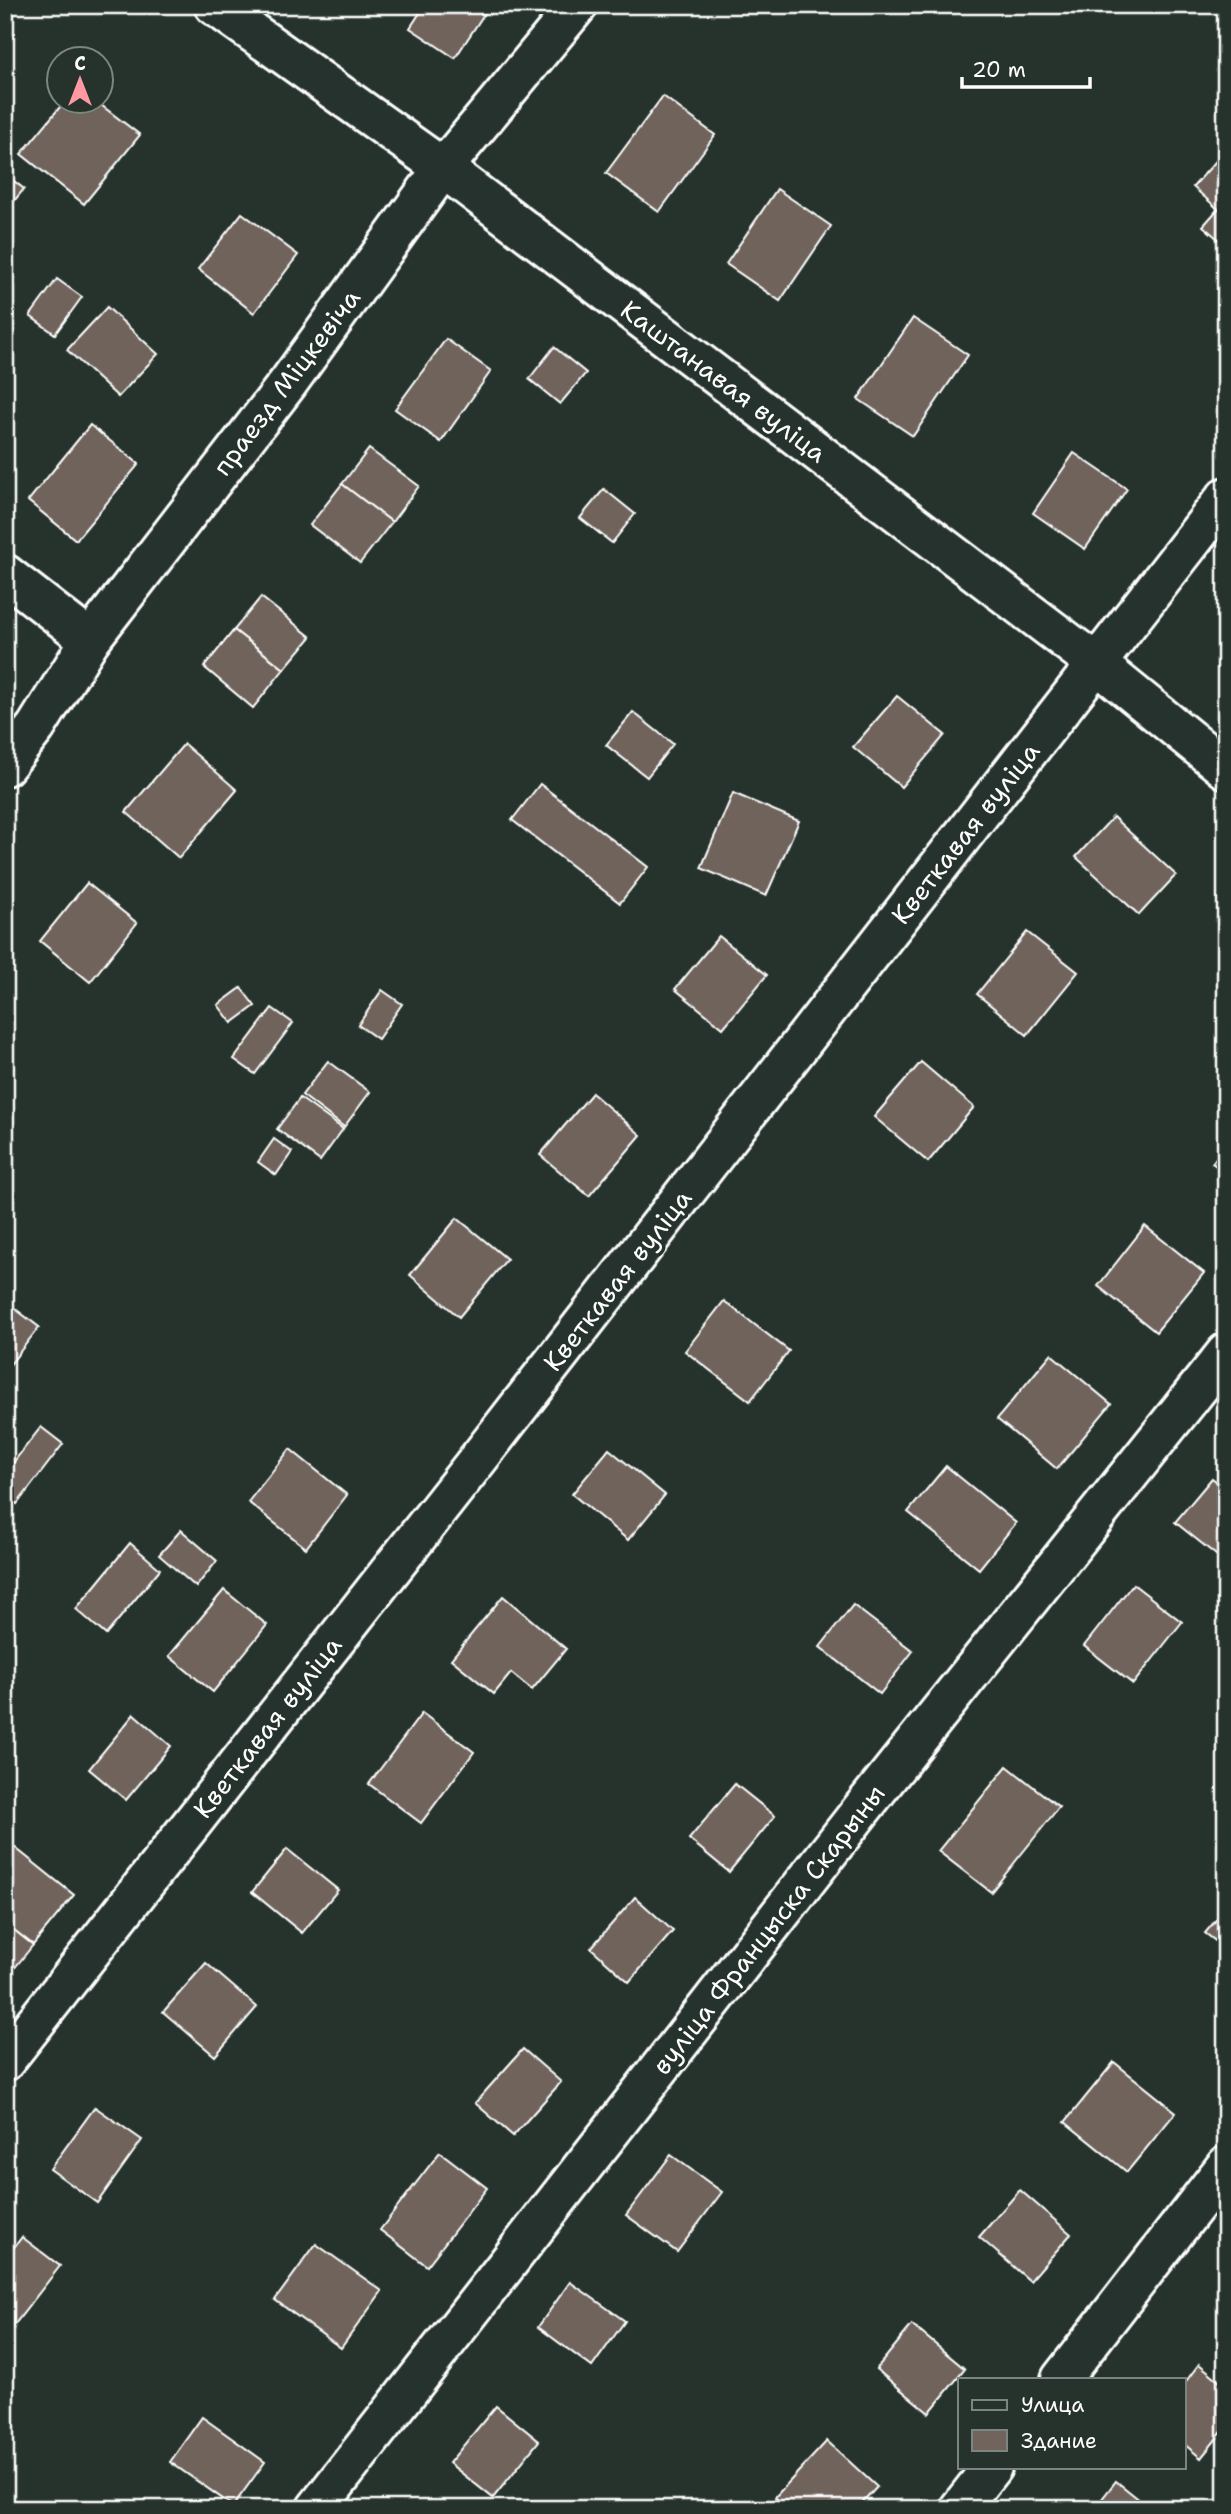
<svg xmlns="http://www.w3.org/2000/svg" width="1231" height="2514" font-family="'Shantell Sans',sans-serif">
	<rect width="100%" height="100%" fill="#26332d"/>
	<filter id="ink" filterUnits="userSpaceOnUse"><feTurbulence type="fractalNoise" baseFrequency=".0143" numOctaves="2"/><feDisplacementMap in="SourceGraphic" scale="14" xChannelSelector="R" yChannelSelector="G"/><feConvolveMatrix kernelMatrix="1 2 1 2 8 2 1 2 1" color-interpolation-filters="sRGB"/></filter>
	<g filter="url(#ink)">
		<g fill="#70645c" stroke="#fff" stroke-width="2">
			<polygon points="425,5 490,5 455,58 410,28"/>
			<polygon points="663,96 715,135 659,212 606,173"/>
			<polygon points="64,102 97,102 140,135 84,204 21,154"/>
			<polygon points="1222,154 1226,157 1226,246 1203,226 1218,209 1193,187"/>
			<polygon points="5,174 24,189 5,212"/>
			<polygon points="777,189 831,226 780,301 726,264"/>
			<polygon points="242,213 298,255 254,313 198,269"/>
			<polygon points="57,279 82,297 55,334 30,316"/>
			<polygon points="107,307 158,354 118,397 67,350"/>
			<polygon points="913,318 968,355 913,436 858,399"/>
			<polygon points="446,339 491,371 441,442 395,409"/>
			<polygon points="554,347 586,373 560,404 529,379"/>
			<polygon points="90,425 139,464 76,540 28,501"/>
			<polygon points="369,449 419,486 392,522 342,484"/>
			<polygon points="1074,453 1127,489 1085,549 1033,513"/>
			<polygon points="342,484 392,522 360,563 310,525"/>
			<polygon points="604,489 635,514 612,543 580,518"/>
			<polygon points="261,597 311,637 284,669 234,630"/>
			<polygon points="234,630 284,669 253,708 204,667"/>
			<polygon points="897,696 945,735 901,787 853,747"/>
			<polygon points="633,712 673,744 647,777 606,745"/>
			<polygon points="184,744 237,790 179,858 126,812"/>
			<polygon points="540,784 648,867 620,903 512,820"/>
			<polygon points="733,793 799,821 766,896 701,868"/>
			<polygon points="1113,817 1176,875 1139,915 1076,857"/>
			<polygon points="87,883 137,923 90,982 40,941"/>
			<polygon points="1027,932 1078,972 1027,1035 977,994"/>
			<polygon points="719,936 767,975 723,1028 675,989"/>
			<polygon points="241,988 255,1006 232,1023 218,1005"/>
			<polygon points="382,990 402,1004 378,1039 358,1025"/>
			<polygon points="272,1008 293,1023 255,1074 234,1059"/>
			<polygon points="328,1061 370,1092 344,1127 302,1095"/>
			<polygon points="921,1062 974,1107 928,1162 874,1117"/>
			<polygon points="592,1093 641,1135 589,1196 540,1155"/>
			<polygon points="300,1098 343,1129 320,1161 277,1129"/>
			<polygon points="274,1139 292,1152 276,1175 258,1162"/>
			<polygon points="1226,1145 1226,1173 1212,1163"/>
			<polygon points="457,1218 507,1259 459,1317 410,1275"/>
			<polygon points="1145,1226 1204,1273 1156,1332 1098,1286"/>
			<polygon points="5,1301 39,1327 5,1371"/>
			<polygon points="724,1301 789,1351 750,1401 685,1351"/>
			<polygon points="1051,1354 1111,1404 1057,1469 997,1419"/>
			<polygon points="41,1427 63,1444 17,1504 5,1495 5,1473"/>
			<polygon points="290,1449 347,1495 306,1548 248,1502"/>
			<polygon points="609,1449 665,1495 628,1540 572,1494"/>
			<polygon points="946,1466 1016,1523 979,1569 908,1512"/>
			<polygon points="1212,1478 1226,1489 1226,1563 1175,1522"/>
			<polygon points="181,1530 217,1561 196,1587 159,1555"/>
			<polygon points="130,1543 160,1569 106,1635 76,1609"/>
			<polygon points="1133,1584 1182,1622 1133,1684 1084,1646"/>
			<polygon points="224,1590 267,1625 213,1692 169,1656"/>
			<polygon points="503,1596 566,1649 532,1690 511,1673 494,1694 451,1659"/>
			<polygon points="853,1605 913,1651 880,1694 820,1647"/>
			<polygon points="422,1713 474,1752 421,1823 369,1784"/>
			<polygon points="134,1714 171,1746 126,1800 89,1769"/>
			<polygon points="1007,1766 1059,1807 991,1892 938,1851"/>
			<polygon points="735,1784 775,1816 729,1872 689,1839"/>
			<polygon points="13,1846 74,1895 33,1945 5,1923 5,1855"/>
			<polygon points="287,1849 338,1890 302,1933 252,1892"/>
			<polygon points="635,1897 673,1931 629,1982 591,1948"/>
			<polygon points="1226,1908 1226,1949 1205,1933"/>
			<polygon points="5,1923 33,1945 5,1980"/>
			<polygon points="206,1963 257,2007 215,2056 163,2012"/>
			<polygon points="523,2049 561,2082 513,2136 475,2103"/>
			<polygon points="1114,2062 1176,2112 1127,2172 1065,2122"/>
			<polygon points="95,2107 142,2140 97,2203 50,2169"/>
			<polygon points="440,2152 487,2188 427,2266 380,2230"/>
			<polygon points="671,2155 722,2192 677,2252 626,2215"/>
			<polygon points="1020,2190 1071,2234 1030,2281 979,2237"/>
			<polygon points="22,2237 60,2266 8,2333 5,2330 5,2259"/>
			<polygon points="316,2244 382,2291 341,2348 275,2300"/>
			<polygon points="570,2282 625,2321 592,2367 538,2327"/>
			<polygon points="912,2325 965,2369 929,2413 876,2369"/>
			<polygon points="1199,2364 1226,2386 1226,2427 1201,2458 1184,2444 1184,2384"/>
			<polygon points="496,2406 539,2441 493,2498 449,2463"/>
			<polygon points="202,2417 265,2462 233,2506 170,2462"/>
			<polygon points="827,2441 877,2487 857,2509 787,2509 775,2497"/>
			<polygon points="1116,2481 1151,2509 1094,2509"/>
		</g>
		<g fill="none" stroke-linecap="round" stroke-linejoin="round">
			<g stroke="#fff" stroke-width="44">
				<g id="minor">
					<polyline points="214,5 443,168 1097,664 1226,769"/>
					<polyline points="5,574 90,640"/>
					<polyline points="5,766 36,727 90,640 288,383 443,168 578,5"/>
					<polyline points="5,2061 482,1454 1226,497"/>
					<polyline points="1061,2379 1226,2166"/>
					<polyline points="316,2509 862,1809 1226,1353"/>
					<polyline points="959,2509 992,2467"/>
				</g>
			</g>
			<use href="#minor" stroke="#26332d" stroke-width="38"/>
		</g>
	</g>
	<g text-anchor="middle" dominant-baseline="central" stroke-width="7" stroke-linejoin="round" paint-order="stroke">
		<g font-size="26" fill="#fff" stroke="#26332d">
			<text transform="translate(724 381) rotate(37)">Каштанавая вуліца</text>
			<text transform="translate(286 382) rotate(-53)">праезд Міцкевіча</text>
			<text transform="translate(965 833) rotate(-52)">Кветкавая вуліца</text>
			<text transform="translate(617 1280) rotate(-52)">Кветкавая вуліца</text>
			<text transform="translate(267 1727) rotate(-52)">Кветкавая вуліца</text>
			<text transform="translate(768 1929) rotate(-52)">вуліца Францыска Скарыны</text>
		</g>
	</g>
	<rect width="1231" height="2514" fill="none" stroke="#26332d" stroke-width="28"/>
	<rect x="14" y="14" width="1203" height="2486" fill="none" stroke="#fff" stroke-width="2.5" filter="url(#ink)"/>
	<rect x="958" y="2378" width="228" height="91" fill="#26332d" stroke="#7d8581" stroke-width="2"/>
	<rect x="972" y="2400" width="35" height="10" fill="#26332d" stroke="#7d8581" stroke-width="2"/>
	<text x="1021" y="2412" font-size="21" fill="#ffffff">Улица</text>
	<rect x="972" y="2430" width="35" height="21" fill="#70645c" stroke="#7d8581" stroke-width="2"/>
	<text x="1021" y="2448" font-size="21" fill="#ffffff">Здание</text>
	<g transform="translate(80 80)"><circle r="33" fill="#26332d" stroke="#7d8581" stroke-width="2"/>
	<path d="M0-5L12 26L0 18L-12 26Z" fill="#ff9aa2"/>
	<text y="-10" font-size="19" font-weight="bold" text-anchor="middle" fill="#ffffff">С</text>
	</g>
	<path d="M962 77v10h128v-10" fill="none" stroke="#ffffff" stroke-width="3.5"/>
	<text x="972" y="77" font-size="21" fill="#ffffff" stroke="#26332d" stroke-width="5" paint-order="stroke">20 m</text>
</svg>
